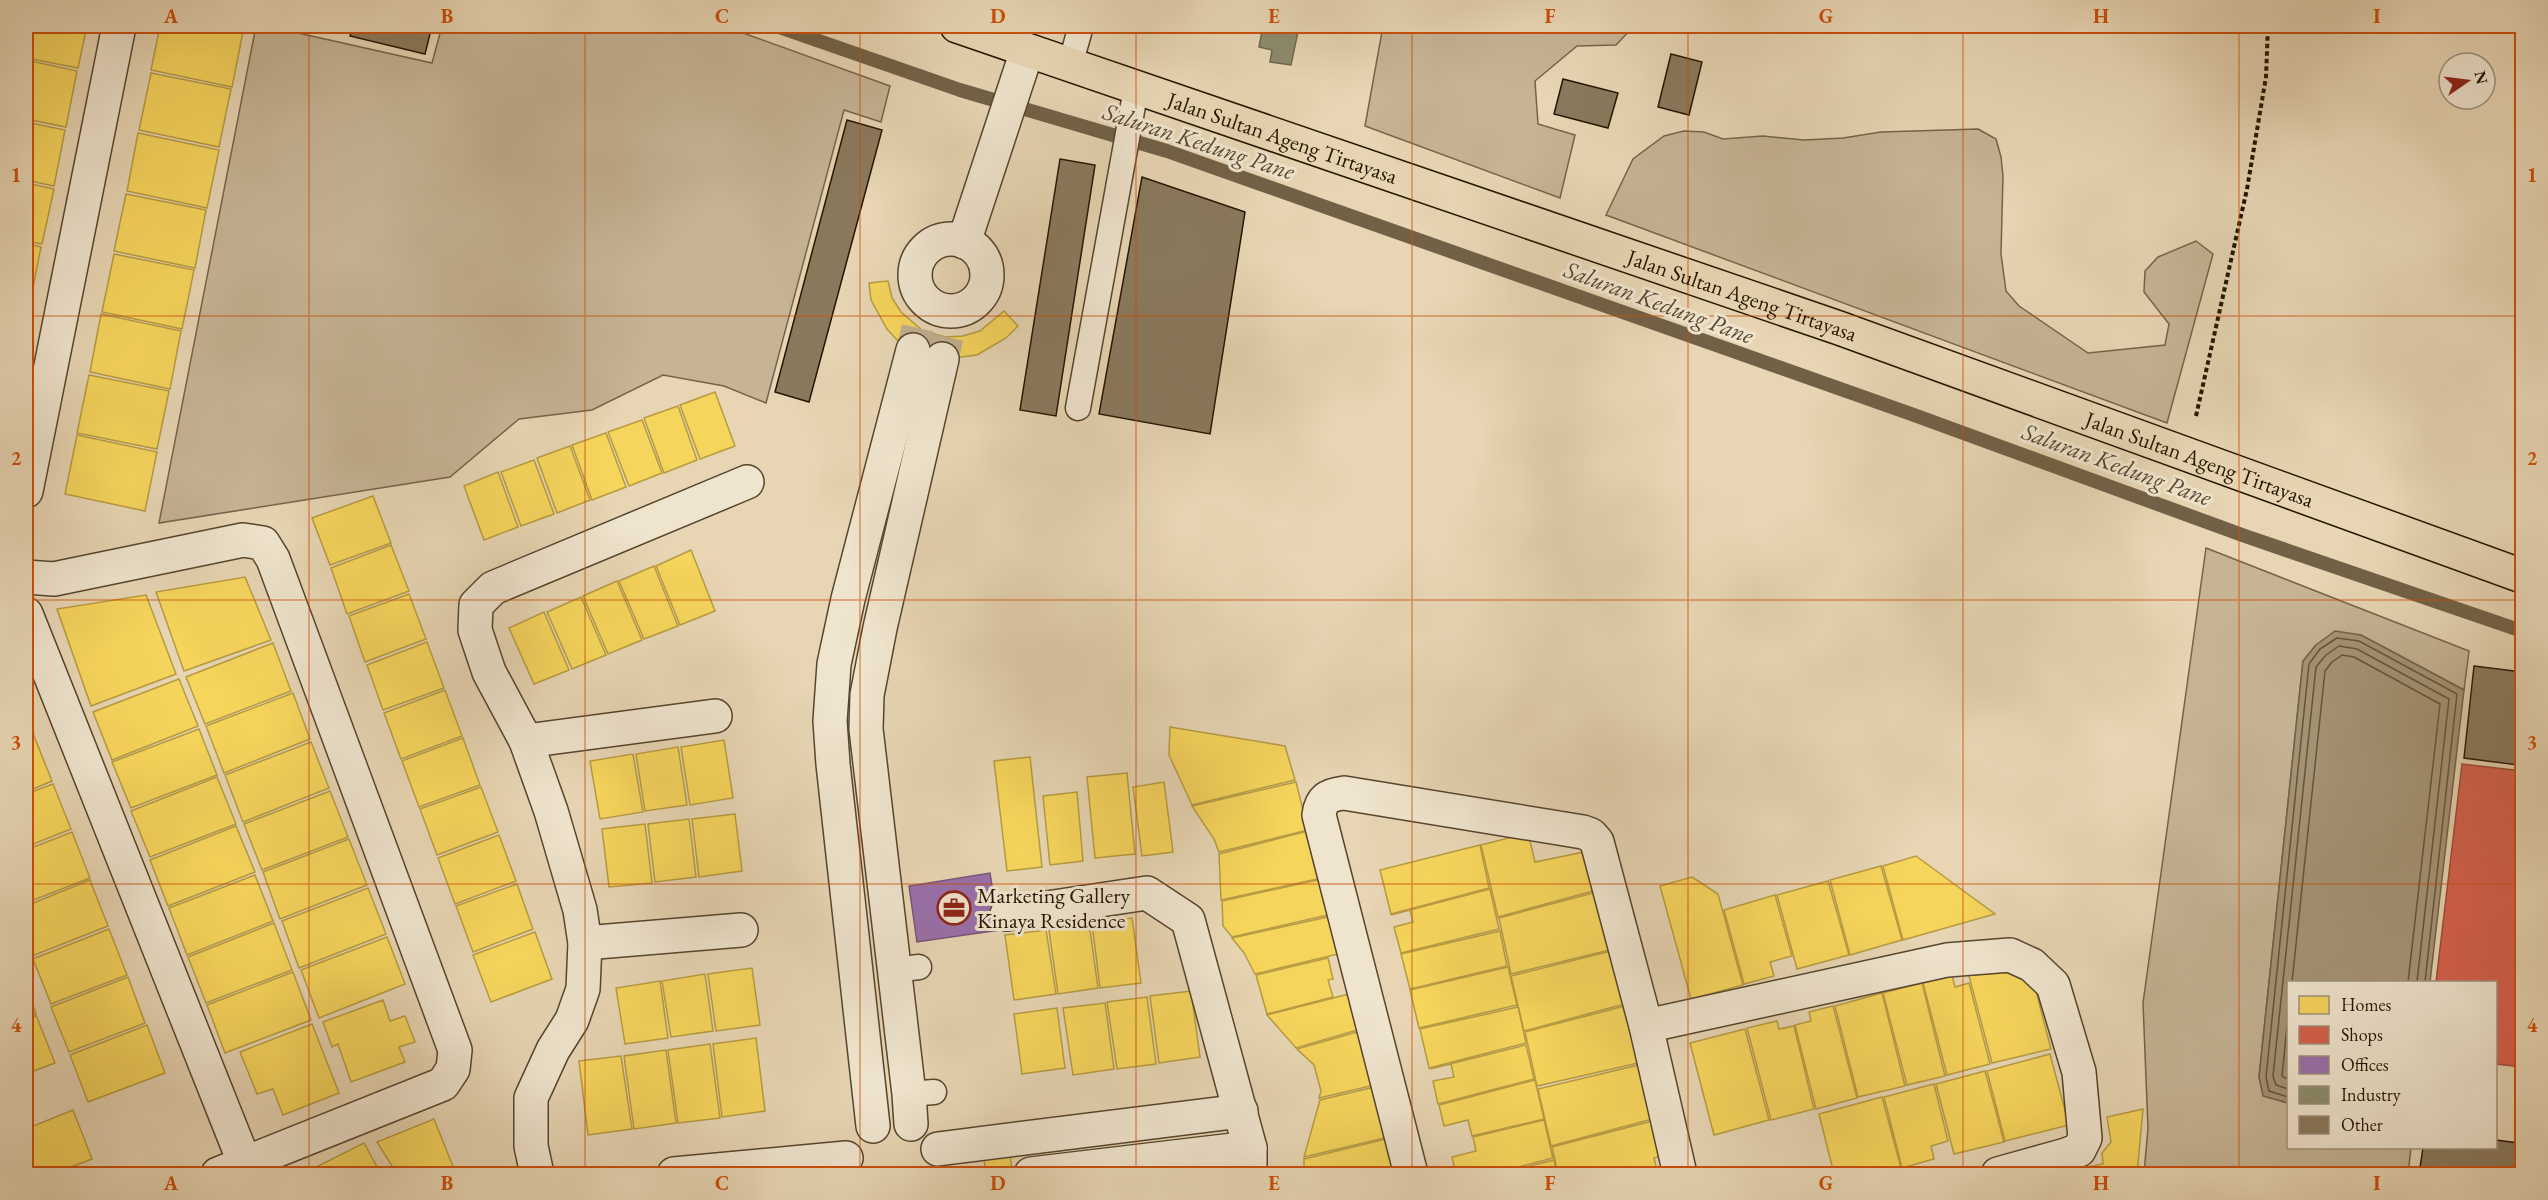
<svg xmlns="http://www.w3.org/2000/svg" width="2548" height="1200" font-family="'EB Garamond',serif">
	<rect width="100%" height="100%" fill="#e7d5b3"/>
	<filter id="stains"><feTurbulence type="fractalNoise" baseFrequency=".00333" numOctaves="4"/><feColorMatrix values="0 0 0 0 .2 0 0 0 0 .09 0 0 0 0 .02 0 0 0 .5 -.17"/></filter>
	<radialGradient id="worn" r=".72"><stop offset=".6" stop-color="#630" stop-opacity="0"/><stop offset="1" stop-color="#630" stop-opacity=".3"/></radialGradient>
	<g fill="#c6b495" stroke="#76644a" stroke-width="1.5">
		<polygon points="256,26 267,26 432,63 442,26 724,26 890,86 881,122 844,110 766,403 724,386 663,375 592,410 519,419 450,477 159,523"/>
		<polygon points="1383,26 1634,26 1616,45 1577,46 1535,81 1538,124 1575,135 1560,198 1365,126"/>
		<polygon points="1978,129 1996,139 2001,157 2003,176 2001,254 2006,291 2019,306 2088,353 2165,345 2169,324 2144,292 2145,271 2158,257 2196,241 2213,254 2167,423 1606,215 1633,159 1664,136 1684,131 1704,132 1723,139 1763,136 1804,140 1843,138 1881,132"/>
		<polygon points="2206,548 2469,651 2464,690 2361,635 2316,645 2303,661 2259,1077 2264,1096 2288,1103 2288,1148 2411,1148 2408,1174 2144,1174 2148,1128 2143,1003"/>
	</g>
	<polygon fill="#a59476" stroke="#726147" stroke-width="1.5" points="2335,631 2361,635 2464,690 2430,982 2288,982 2288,1103 2263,1096 2259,1077 2303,661 2316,645"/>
	<g fill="#f6d55c" stroke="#b79b40" stroke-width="1.5">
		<polygon points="26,26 87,26 78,68 26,58"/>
		<polygon points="160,26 244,27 232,87 151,70"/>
		<polygon points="26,60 77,71 66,127 26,119"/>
		<polygon points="151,73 231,89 219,147 139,130"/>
		<polygon points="26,122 65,130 54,186 26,180"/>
		<polygon points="138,133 219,150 207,208 127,191"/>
		<polygon points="26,183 54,189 42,244 26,241"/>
		<polygon points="126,194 206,210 195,268 114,251"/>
		<polygon points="26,243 41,247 30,303 26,302"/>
		<polygon points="114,254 194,270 182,329 102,312"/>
		<polygon points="888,281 892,298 901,312 923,331 945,337 963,336 980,331 1004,311 1018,326 1006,338 977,355 945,359 913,350 898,341 887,329 871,300 869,283"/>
		<polygon points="101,314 181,331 170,389 90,372"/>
		<polygon points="923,331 945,337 937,362 916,356"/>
		<polygon points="89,375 169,391 157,449 77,433"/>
		<polygon points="715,392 735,446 700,459 680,405"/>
		<polygon points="678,406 697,460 664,473 644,418"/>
		<polygon points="642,420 662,473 629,486 608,432"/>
		<polygon points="606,433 626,487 592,500 572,445"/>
		<polygon points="77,435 157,452 145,511 65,494"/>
		<polygon points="570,446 590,500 557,513 537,458"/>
		<polygon points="534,460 554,514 521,526 501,472"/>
		<polygon points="498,472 518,527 484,540 464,486"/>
		<polygon points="373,496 391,543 330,565 312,518"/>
		<polygon points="391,545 409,591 347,614 331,568"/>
		<polygon points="691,550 715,611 680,625 656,566"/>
		<polygon points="654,566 678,626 644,639 619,581"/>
		<polygon points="245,577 271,640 184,671 156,592"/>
		<polygon points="617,581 642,640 608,654 583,596"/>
		<polygon points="409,594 426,639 365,662 349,616"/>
		<polygon points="146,595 176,674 91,706 57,609"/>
		<polygon points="581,597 606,655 572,669 547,612"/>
		<polygon points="544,612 569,670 534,684 509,628"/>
		<polygon points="427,642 444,688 383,710 367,665"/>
		<polygon points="273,643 291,691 205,724 186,677"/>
		<polygon points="179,679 198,726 112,760 93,712"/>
		<polygon points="445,690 462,736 401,759 384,713"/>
		<polygon points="293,693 310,739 224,773 206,726"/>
		<polygon points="26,713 34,733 26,736"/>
		<polygon points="1170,727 1285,746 1295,780 1192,805 1169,755"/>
		<polygon points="199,729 217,775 131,808 112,762"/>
		<polygon points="34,736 52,781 26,792 26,739"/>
		<polygon points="463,738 480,785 419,807 402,761"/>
		<polygon points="724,740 733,798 690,805 681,747"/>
		<polygon points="311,742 329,788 243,822 225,775"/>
		<polygon points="678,747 687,805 645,811 636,754"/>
		<polygon points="633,754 643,812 600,819 590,761"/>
		<polygon points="1030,757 1042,867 1007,871 994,761"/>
		<polygon points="1127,773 1135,854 1095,858 1087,777"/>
		<polygon points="217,777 236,824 150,857 131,811"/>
		<polygon points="1164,782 1173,852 1142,856 1133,787"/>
		<polygon points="1296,782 1308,830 1219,852 1214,839 1192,806"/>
		<polygon points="53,784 71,829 26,847 26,794"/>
		<polygon points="481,787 498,832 437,855 420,809"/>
		<polygon points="330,791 348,837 262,870 244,824"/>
		<polygon points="1077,792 1083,861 1050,865 1043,796"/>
		<polygon points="735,814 742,871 699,877 692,819"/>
		<polygon points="689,819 696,877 655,882 648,824"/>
		<polygon points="645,824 652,883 609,887 602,829"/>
		<polygon points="236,826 255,872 168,906 150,860"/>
		<polygon points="1308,831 1322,878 1221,900 1219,854"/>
		<polygon points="72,832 90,878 26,903 26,850"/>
		<polygon points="1528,833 1535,862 1594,850 1604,888 1498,917 1481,845"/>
		<polygon points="499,835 516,881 455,904 438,858"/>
		<polygon points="349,839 367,885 280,919 263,872"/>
		<polygon points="1480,845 1489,888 1391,914 1380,870"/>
		<polygon points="1916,856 1995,914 1903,940 1883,866"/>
		<polygon points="1881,866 1902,940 1850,955 1830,880"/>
		<polygon points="255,875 273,921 187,955 169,908"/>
		<polygon points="1692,877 1718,894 1743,985 1691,999 1660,886"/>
		<polygon points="1322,879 1332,914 1232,937 1223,926 1222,901"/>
		<polygon points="90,880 108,926 32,956 26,940 26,906"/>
		<polygon points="1828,881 1849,955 1797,969 1777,895"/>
		<polygon points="517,884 533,929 473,952 456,906"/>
		<polygon points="368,888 386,934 299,968 282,921"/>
		<polygon points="1490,889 1499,929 1401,953 1394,927 1413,922 1410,910 1391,915"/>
		<polygon points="1604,890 1618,948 1511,974 1499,918"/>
		<polygon points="1775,895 1792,956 1770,962 1774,976 1744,984 1724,910"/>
		<polygon points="1332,916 1342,953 1255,974 1244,953 1232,938"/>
		<polygon points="1132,918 1141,983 1100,988 1092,923"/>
		<polygon points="274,923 292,970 206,1003 188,957"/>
		<polygon points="1089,923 1098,988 1058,994 1049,930"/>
		<polygon points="109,929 127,975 51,1004 33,959"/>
		<polygon points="1046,930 1056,994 1014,1000 1005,935"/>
		<polygon points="1500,931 1507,966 1410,989 1401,954"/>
		<polygon points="535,932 552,979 491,1002 473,955"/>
		<polygon points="387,937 405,984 319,1018 301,970"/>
		<polygon points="1619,949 1632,1002 1524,1031 1511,976"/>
		<polygon points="1328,958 1333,979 1328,980 1333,997 1267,1014 1256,975"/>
		<polygon points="2000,963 2031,972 2051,1049 1992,1063 1968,972"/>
		<polygon points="1508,967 1517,1005 1419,1028 1410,990"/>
		<polygon points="752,968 760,1025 716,1031 708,974"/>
		<polygon points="293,972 311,1020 225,1053 207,1005"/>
		<polygon points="705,974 713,1031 671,1037 662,981"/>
		<polygon points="1952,976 1955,987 1969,983 1990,1064 1947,1075 1923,983"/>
		<polygon points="128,977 145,1023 69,1052 51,1007"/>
		<polygon points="660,981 668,1038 625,1044 616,988"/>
		<polygon points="1922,983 1945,1076 1907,1085 1883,993"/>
		<polygon points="26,987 36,1013 26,1017"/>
		<polygon points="1191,991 1200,1057 1159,1063 1150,996"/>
		<polygon points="1353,993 1364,1028 1296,1048 1267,1015"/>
		<polygon points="1882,993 1905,1086 1858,1097 1835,1006"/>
		<polygon points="1147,997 1156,1064 1117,1069 1107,1002"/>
		<polygon points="383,1000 390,1021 405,1016 415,1042 399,1047 405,1062 351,1082 338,1044 332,1047 323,1022"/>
		<polygon points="1105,1003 1114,1069 1073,1075 1063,1008"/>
		<polygon points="1632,1004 1647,1061 1537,1086 1525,1032"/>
		<polygon points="1833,1006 1857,1098 1816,1109 1795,1025 1811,1021 1809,1012"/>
		<polygon points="1518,1007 1526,1043 1429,1068 1420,1029"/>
		<polygon points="1057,1008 1065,1068 1022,1074 1014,1014"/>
		<polygon points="36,1015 55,1063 26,1074 26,1020"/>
		<polygon points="1777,1021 1779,1029 1794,1026 1814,1109 1771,1120 1747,1028"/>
		<polygon points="312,1024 339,1093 283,1115 273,1089 257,1094 240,1052"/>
		<polygon points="147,1025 165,1073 88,1102 70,1055"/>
		<polygon points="1745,1029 1769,1120 1714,1135 1690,1043"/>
		<polygon points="1364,1030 1379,1084 1319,1098 1321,1091 1314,1065 1297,1049"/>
		<polygon points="756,1038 765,1111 722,1117 713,1044"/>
		<polygon points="710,1044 720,1118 678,1123 668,1050"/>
		<polygon points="1526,1045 1534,1079 1438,1104 1433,1081 1454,1077 1451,1064 1430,1069"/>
		<polygon points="666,1050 676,1123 634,1129 624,1056"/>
		<polygon points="2050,1054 2069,1125 2005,1141 1987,1071"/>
		<polygon points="621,1056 632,1129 588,1135 579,1061"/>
		<polygon points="1647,1063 1660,1117 1551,1146 1538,1089"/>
		<polygon points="1985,1071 2004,1142 1954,1154 1936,1084"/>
		<polygon points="1535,1080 1544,1119 1472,1136 1468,1120 1444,1126 1439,1105"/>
		<polygon points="1934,1084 1948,1141 1931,1146 1934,1159 1902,1168 1884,1097"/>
		<polygon points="1379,1086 1393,1136 1304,1157 1320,1100"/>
		<polygon points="1882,1097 1901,1168 1874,1174 1834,1174 1819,1114"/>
		<polygon points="2143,1109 2137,1174 2066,1174 2065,1171 2103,1164 2102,1153 2111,1142 2107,1117"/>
		<polygon points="73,1110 92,1159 53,1174 26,1174 26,1129"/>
		<polygon points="434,1119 456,1174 397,1174 377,1142"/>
		<polygon points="1660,1119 1669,1154 1654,1158 1658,1174 1558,1174 1552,1147"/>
		<polygon points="1544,1120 1553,1158 1491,1174 1456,1174 1452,1157 1476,1151 1473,1137"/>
		<polygon points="1394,1137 1404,1174 1304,1174 1304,1159"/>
		<polygon points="364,1143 381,1174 314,1174 312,1169"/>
		<polygon points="1009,1147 1012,1171 986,1174 983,1150"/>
		<polygon points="1554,1160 1557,1174 1497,1174"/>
	</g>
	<polygon fill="#d6604d" stroke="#a14a36" stroke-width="1.5" points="2462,764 2522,771 2522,1067 2496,1064 2496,982 2436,982"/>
	<polygon fill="#9970ab" stroke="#765578" stroke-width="1.5" points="990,873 999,930 917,942 909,886"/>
	<polygon fill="#8c8c6e" stroke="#6d684d" stroke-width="1.5" points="1263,26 1299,27 1291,65 1270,62 1272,50 1259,47"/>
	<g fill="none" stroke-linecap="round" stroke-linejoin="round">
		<g stroke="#65543b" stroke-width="1.5">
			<polyline points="2292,982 2325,671 2332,662 2342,655 2354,657 2440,704 2408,982"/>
			<polyline points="2288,1016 2282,1076 2288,1080"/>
			<polyline points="2288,1089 2276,1085 2273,1076 2316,667 2326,655 2339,646 2357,649 2449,699 2417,982"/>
			<polyline points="2288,1097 2269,1091 2266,1077 2309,664 2320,649 2337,638 2359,641 2457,694 2425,982"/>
		</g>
		<polyline stroke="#726147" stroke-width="14" points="776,26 960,90 1167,151 1914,415 2245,536 2522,631"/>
	</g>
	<g fill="#8a795d" stroke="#251500" stroke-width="1.5">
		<polygon points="353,26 432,26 425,54 350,36"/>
		<polygon points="1671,54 1702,62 1689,115 1658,107"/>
		<polygon points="1563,79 1618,93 1608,128 1554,114"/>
		<polygon points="847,120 882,130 809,402 775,392"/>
		<polygon points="1060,159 1095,165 1056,416 1020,410"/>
		<polygon points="1142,177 1245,212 1210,434 1099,414"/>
		<polygon points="2474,666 2522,672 2522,725 2518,765 2464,758"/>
		<polygon points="2496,1140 2518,1143 2516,1158 2522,1159 2522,1174 2419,1174 2423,1148 2496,1148"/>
	</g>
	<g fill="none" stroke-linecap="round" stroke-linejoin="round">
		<g stroke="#c0af8f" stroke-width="33" stroke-dasharray="33 16" stroke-linecap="butt">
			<polyline points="913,350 918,328"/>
			<polyline points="942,359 947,337"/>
		</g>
		<g stroke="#56452d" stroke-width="27">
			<g id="service">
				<polyline points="1070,65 1081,26"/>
				<polyline points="1078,408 1136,89"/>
				<polyline points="894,970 919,967"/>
				<polyline points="909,1094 934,1092"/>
			</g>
		</g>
		<g stroke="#56452d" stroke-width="36">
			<g id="minor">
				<circle cx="951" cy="275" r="36"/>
				<polyline points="964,242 1027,51"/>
				<polyline points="26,491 119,26"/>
				<polyline points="26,577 54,579 243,540 263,543 273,559 455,1050 453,1069 443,1084 218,1174"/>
				<polyline points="26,614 249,1174"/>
				<polyline points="526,741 715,716"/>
				<polyline points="1007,914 1147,893 1188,920 1250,1148 1250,1174"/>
				<polyline points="585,943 741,930"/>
				<polyline points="1646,1026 1947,960 2010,955 2032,965 2053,985 2079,1072 2085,1138 2079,1150 2066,1155 1998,1174"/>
				<polyline points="911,1124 909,1094 866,729 867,695 880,628 942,359"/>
				<polyline points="873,1126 833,764 830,721 834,664 848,599 913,350"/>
				<polyline points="938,1149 1241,1111"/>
				<polyline points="537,1174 531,1146 531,1098 553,1050 572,1020 583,989 585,943 580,910 551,811 526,741 489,672 475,630 476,605 493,588 747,482"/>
				<polyline points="674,1174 846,1158"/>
				<polyline points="1031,1174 1250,1148"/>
				<path d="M1411 1174 1319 815C1321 799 1328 795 1344 793L1583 832 1591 835 1597 842 1646 1026 1680 1174"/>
			</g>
		</g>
		<g stroke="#251500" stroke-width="36">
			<g id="primary">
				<path id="s1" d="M957 26 1839 328 2522 576"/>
			</g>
		</g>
		<polyline stroke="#251500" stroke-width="4" stroke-dasharray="4.5 3" stroke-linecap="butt" points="2196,416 2247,189 2266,77 2268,26"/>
		<use href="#service" stroke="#efe4ce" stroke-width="24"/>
		<use href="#minor" stroke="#efe4ce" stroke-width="33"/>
		<use href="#primary" stroke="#e7d5b3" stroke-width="33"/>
	</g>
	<path fill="none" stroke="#cb4f0a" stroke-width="1.5" stroke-opacity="0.55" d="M309 26V1174M585 26V1174M860 26V1174M1136 26V1174M1412 26V1174M1688 26V1174M1963 26V1174M2239 26V1174M26 316H2522M26 600H2522M26 884H2522"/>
	<defs>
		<g id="office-ring" transform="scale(1.725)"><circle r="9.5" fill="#efe4ce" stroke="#8f2418" stroke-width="1.5"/><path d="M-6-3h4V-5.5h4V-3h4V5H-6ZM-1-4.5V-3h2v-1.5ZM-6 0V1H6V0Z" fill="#8f2418"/></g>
	</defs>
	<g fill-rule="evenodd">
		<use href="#office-ring" x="954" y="908"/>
	</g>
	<g text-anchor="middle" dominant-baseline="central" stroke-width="6" stroke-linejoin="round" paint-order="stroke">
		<g font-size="22" fill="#251500" stroke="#efe4ce">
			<text stroke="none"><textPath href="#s1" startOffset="344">Jalan Sultan Ageng Tirtayasa</textPath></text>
			<text stroke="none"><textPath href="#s1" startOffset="830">Jalan Sultan Ageng Tirtayasa</textPath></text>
			<text stroke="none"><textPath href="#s1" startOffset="1316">Jalan Sultan Ageng Tirtayasa</textPath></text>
		</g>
		<g font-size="22" fill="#251500" stroke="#efe4ce" text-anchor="start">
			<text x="977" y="895">Marketing Gallery<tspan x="977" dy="25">Kinaya Residence</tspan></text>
		</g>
		<g font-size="24" font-style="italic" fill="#58482f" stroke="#efe4ce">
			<text transform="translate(1199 141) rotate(18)">Saluran Kedung Pane</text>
			<text transform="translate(1659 302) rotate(20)">Saluran Kedung Pane</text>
			<text transform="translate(2117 464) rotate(20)">Saluran Kedung Pane</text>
		</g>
	</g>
	<rect width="2548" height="1200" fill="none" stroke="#e7d5b3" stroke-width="66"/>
	<rect x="2287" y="981" width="210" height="168" fill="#efe4ce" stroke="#9e917c" stroke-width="1.5"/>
	<rect x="2299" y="996" width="30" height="18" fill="#f6d55c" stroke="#9e917c" stroke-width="1.5"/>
	<text x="2341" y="1011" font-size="18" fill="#251500">Homes</text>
	<rect x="2299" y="1026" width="30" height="18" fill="#d6604d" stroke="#9e917c" stroke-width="1.5"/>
	<text x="2341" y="1041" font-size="18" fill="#251500">Shops</text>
	<rect x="2299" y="1056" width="30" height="18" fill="#9970ab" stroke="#9e917c" stroke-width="1.5"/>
	<text x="2341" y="1071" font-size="18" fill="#251500">Offices</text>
	<rect x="2299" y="1086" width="30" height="18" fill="#8c8c6e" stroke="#9e917c" stroke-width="1.5"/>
	<text x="2341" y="1101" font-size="18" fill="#251500">Industry</text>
	<rect x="2299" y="1116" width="30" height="18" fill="#8a795d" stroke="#9e917c" stroke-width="1.5"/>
	<text x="2341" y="1131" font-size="18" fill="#251500">Other</text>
	<g transform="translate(2467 81) rotate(76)"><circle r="28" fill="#efe4ce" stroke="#9e917c" stroke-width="1.5"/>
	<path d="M0-4.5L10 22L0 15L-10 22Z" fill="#8f2418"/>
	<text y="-9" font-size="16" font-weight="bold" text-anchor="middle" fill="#251500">N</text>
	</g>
	<rect x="33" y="33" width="2482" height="1134" fill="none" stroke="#cb4f0a" stroke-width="2"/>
	<g font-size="20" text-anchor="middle" font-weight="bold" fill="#cb4f0a">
		<text x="171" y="23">A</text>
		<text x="447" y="23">B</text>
		<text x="722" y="23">C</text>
		<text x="998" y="23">D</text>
		<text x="1274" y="23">E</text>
		<text x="1550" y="23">F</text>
		<text x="1826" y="23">G</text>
		<text x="2101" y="23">H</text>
		<text x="2377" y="23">I</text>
		<text x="16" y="182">1</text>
		<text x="2532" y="182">1</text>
		<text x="16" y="465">2</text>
		<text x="2532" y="465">2</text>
		<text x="16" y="749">3</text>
		<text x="2532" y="749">3</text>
		<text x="16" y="1032">4</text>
		<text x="2532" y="1032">4</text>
		<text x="171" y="1190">A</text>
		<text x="447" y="1190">B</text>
		<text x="722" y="1190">C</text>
		<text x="998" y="1190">D</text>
		<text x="1274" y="1190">E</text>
		<text x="1550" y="1190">F</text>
		<text x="1826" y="1190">G</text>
		<text x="2101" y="1190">H</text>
		<text x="2377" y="1190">I</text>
	</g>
	<rect width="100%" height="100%" filter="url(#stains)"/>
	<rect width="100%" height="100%" fill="url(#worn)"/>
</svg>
